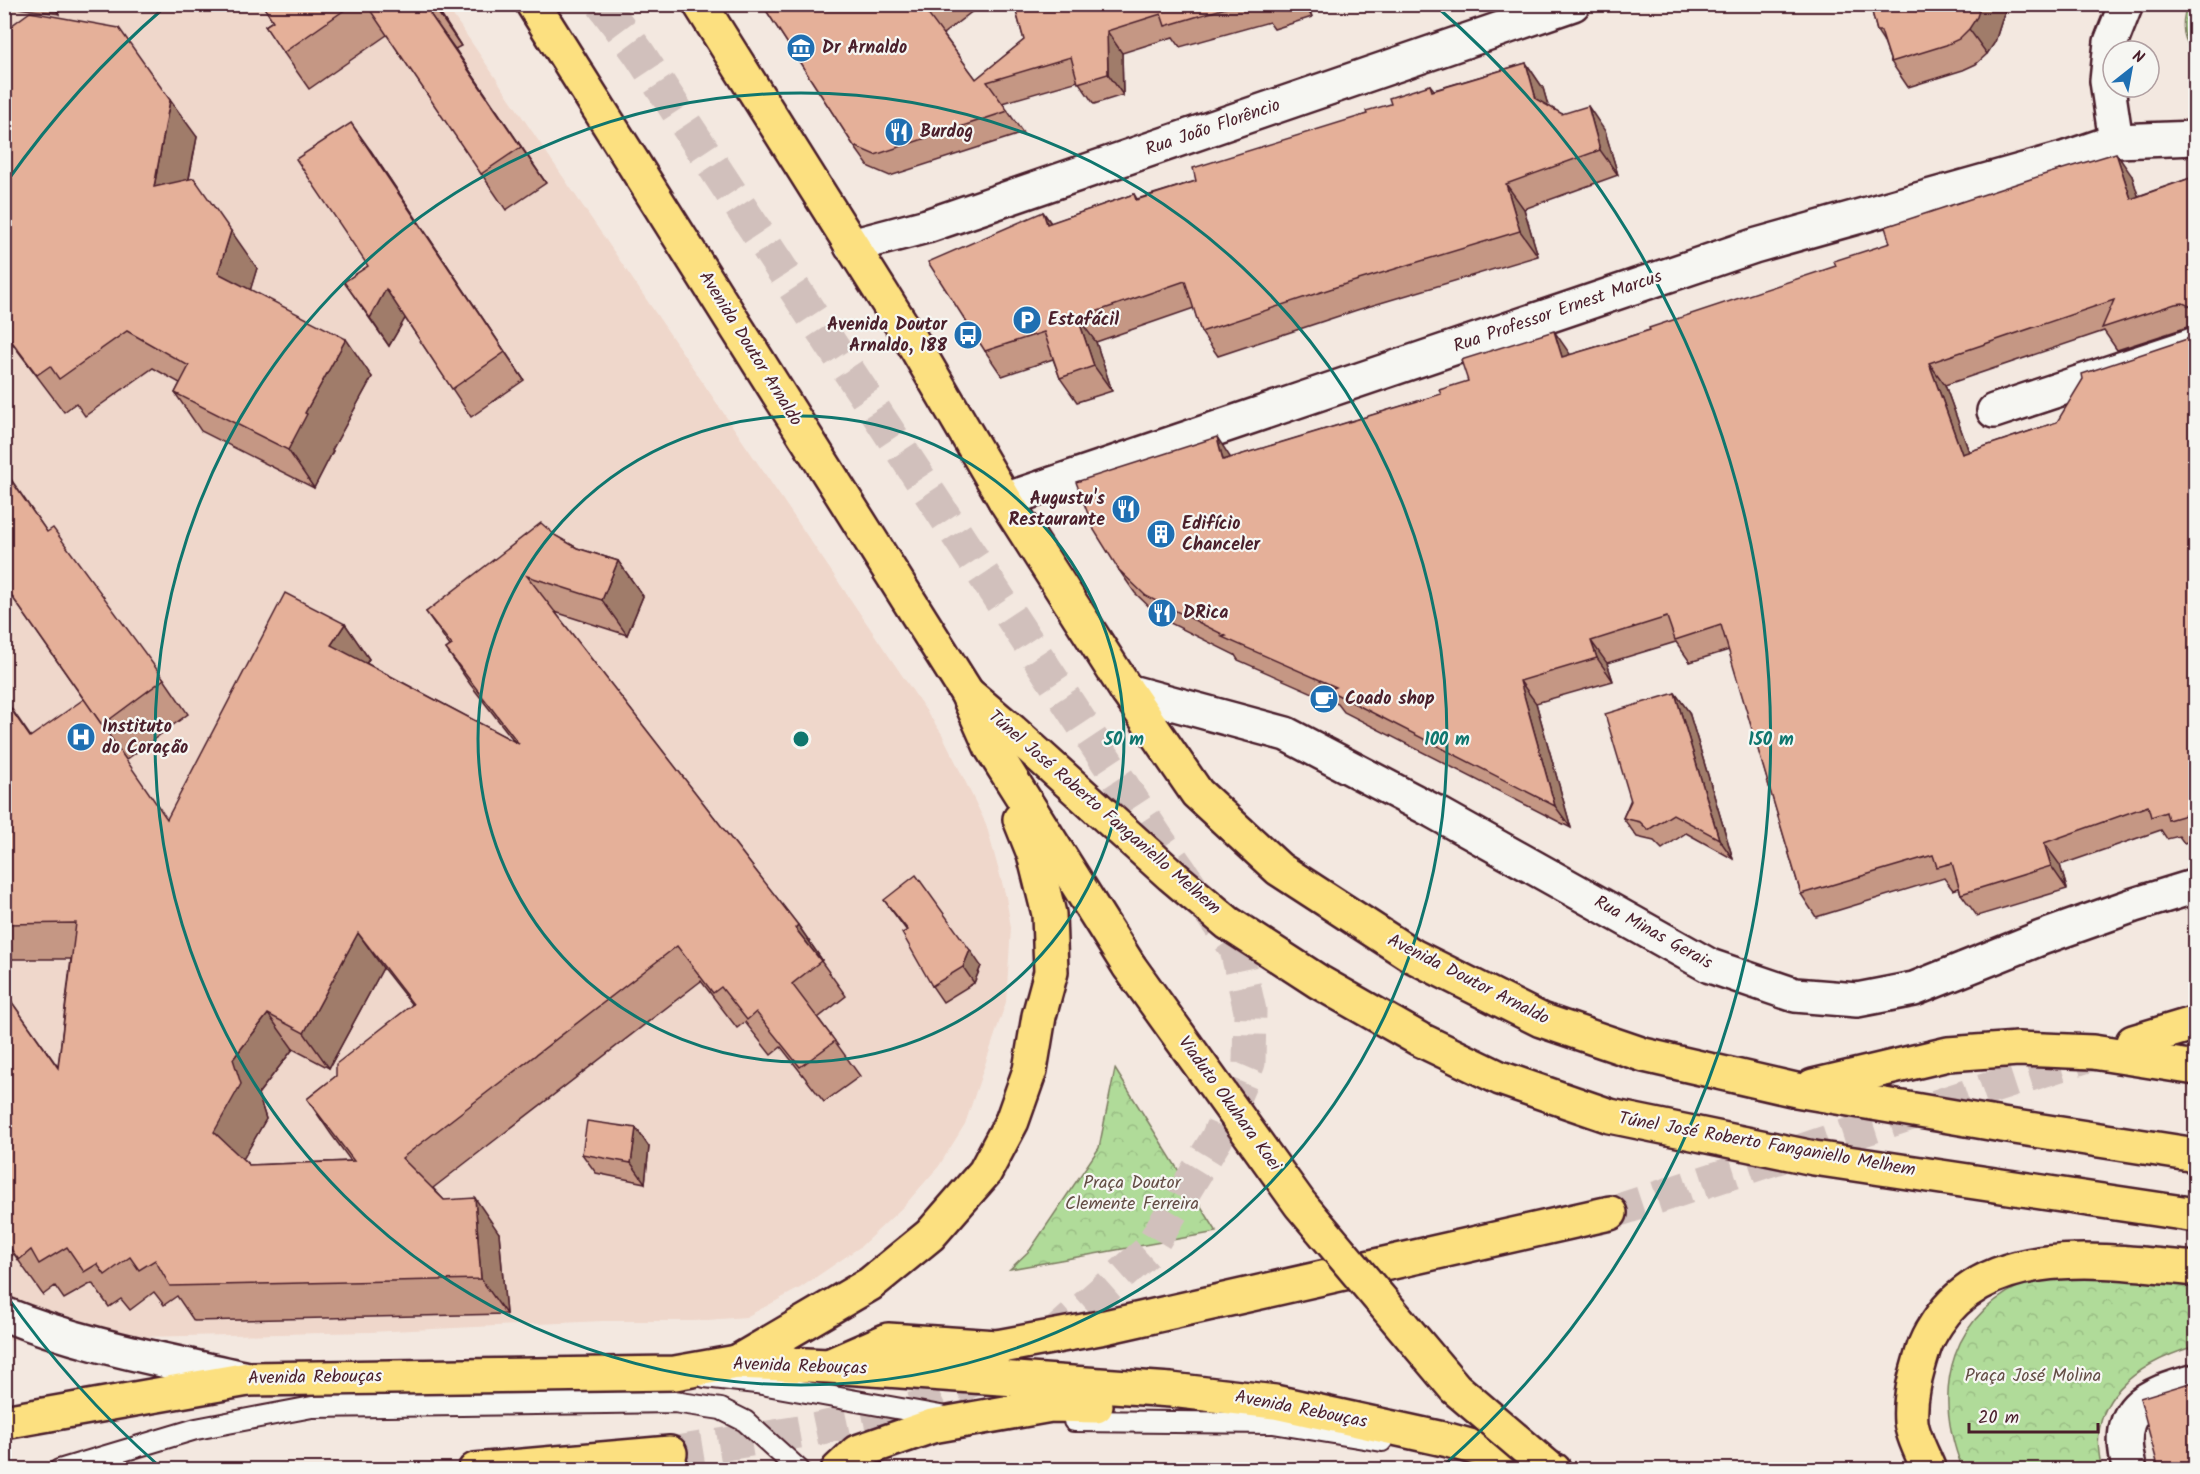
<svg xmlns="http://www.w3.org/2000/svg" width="2200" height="1474" font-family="Kalam,sans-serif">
	<defs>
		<pattern id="forest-crowns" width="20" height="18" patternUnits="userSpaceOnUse" patternTransform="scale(1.5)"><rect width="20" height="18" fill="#b0db99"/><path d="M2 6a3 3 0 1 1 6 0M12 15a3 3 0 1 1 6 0" fill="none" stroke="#99bc84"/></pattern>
	</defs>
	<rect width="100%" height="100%" fill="#f3e8e0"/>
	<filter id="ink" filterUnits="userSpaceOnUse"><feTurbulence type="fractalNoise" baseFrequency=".0167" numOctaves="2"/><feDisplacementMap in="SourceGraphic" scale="12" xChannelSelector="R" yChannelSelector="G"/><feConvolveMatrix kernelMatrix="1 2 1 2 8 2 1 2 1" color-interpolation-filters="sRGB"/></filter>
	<g filter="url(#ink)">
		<polygon fill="#efd7cb" points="4,5 446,5 942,734 986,824 1006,897 1011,928 1006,1002 965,1124 939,1166 904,1206 860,1247 800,1288 746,1317 695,1321 603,1321 370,1332 5,1340"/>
		<g fill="url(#forest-crowns)" stroke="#7d7d62" stroke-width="1.5">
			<path d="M2187 5H2195V53C2181 40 2181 23 2187 5Z"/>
			<polygon points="1115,1069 1217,1232 1010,1269 1030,1250 1099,1148"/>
			<path d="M2195 1276V1346C2136 1364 2084 1400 2102 1469L1963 1470C1930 1387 1950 1311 2037 1278Z"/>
		</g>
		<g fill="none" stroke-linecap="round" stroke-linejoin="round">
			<g stroke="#d1c0bc" stroke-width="33" stroke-dasharray="33 16" stroke-linecap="butt">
				<polyline points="602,4 638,52 1160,842 1236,949 1250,1011 1249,1063 1217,1138 1148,1251 1042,1345"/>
				<polyline points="1610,1213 2097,1053"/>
				<polyline points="670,1453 812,1430 920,1407 991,1371"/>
			</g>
			<g stroke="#4a1f2b" stroke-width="24">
				<g id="lane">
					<polyline points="705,1377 756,1383 946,1417"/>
					<polyline points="1074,1421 1273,1423 1382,1441"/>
					<polyline points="59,1470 196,1429 312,1407 674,1402 721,1409 745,1421 799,1470"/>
				</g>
			</g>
			<g stroke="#4a1f2b" stroke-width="38">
				<g id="street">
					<polyline points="2116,141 2107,81 2111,42 2126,4"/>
					<polyline points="851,246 927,226 1573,4"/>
					<polyline points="1994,411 2196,344"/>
					<polyline points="1005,500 1754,246 2063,159 2116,141 2196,138"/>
					<polyline points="1127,691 1286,734 1433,811 1710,966 1795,995 1857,1000 1914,989 2041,938 2134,905 2196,886"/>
					<path d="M4 1314C83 1346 166 1360 248 1379"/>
					<path d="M2130 1470C2112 1408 2145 1395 2196 1381"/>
				</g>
			</g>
			<g stroke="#4a1f2b" stroke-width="38">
				<g id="primary">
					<polyline points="533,4 967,693 991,747 1129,966"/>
					<polyline points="700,4 915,346 1005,500 1127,691 1197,793 1279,869 1413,956 1541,1020 1644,1055 1796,1090 2002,1125 2196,1155"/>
					<polyline points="967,693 1012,731 1171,875 1228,923 1319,982 1419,1039 1500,1078 1610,1116 1814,1158 2196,1215"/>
					<polyline points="2133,1042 2196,1023"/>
					<polyline points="1813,1086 1948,1054 2018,1049 2093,1052 2196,1068"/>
					<polyline points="737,1362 870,1284 930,1235 985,1172 1012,1121 1030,1070 1039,1016 1051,972 1049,914 1034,854 1020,819"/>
					<polyline points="833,1364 888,1340 997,1347 1105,1327 1610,1213"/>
					<polyline points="4,1422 248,1379 675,1373 737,1362 829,1366 1171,1390 1275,1402 1448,1440 1554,1470"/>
					<polyline points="475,1470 670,1453"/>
					<polyline points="838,1470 857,1452 932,1426 1051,1405 1096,1406"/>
					<path d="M1929 1470C1923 1455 1913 1438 1911 1422 1909 1397 1916 1374 1923 1351 1926 1340 1931 1332 1937 1323 1991 1240 2111 1262 2196 1269"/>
				</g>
			</g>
			<use href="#lane" stroke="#f6f6f2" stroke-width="20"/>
			<use href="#street" stroke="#f6f6f2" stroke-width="33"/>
			<use href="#primary" stroke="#fce080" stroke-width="33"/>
			<g stroke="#4a1f2b" stroke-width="38" stroke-linecap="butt">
				<polyline id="primary-bridge" points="1129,966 1300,1204 1455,1388 1551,1470"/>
			</g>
			<use href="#primary-bridge" stroke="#fce080" stroke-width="33"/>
		</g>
		<g fill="#c59784" stroke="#4a1f2b" stroke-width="1.5" fill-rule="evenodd">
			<polygon points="4,4 60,4 59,14 4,6"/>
			<polygon points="262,4 434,4 461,46 455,49 546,183 506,210 387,35 309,89 265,26 273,21"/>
			<polygon points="762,4 982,4 943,34 976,79 1024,40 1014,4 1308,4 1312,17 1274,29 1269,22 1180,47 1173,37 1122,53 1123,95 1094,104 1078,81 1002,103 1023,133 890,176 869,167 854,146"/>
			<polygon points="1870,4 2007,4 1995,42 1987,54 1976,64 1963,70 1908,87 1891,62 1883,40 1877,31"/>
			<polygon points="4,31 197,137 189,179 257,268 250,290 372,377 332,450 333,451 314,488 201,431 175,393 180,383 153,368 85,416 76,403 64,412 12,343 4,348"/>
			<polygon points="1526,63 1543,88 1548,106 1562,114 1605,131 1618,175 1524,209 1538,256 1357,310 1218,356 1201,332 1194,308 1096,342 1112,391 1077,402 1060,378 1053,359 1002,376 985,351 1043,212 1051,223 1134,194 1137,199 1196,181 1367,114 1391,104 1430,85 1434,90"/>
			<polygon points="371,151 524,380 471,417 405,318 389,346 344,282 368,266"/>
			<polygon points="2132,176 2138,196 2196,176 2196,326 2191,326 2117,350 2104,331 1945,385 1969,452 2057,422 2187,339 2195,333 2196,331 2196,839 2184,843 2179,836 2167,839 2161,830 2060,865 2067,889 1977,916 1961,894 1959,888 1953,890 1944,878 1816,917 1801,894 1729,650 1690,662 1676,642 1607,663 1613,681 1536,703 1571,828 1344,712 1338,704 1238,660 1235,655 1162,619 1135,593 1119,570 1231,458 1606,344"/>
			<polygon points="4,469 47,532 164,679 188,714 126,760 4,585"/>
			<path d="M556 536 577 548 618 561 643 596 627 635 555 612 798 925 822 960 821 961 846 996 818 1018 860 1076 824 1102 781 1047 771 1055 745 1022 737 1028 701 981 433 1188 444 1200 499 1233 506 1314 194 1321 177 1296 164 1305 154 1292 130 1310 121 1299 109 1307 92 1283 64 1299 55 1286 43 1295 14 1254 4 1262V991L58 1067 71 959H4V698L31 737 167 819 345 624 369 659 366 663 515 742 470 684 446 649 450 646 426 612ZM383 968 412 1005 336 1076 307 1099 331 1134 351 1161 249 1165 243 1159 266 1119 258 1094 293 1049 329 1068Z"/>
			<polygon points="1675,693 1689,712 1733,859 1686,833 1662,849 1654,841 1637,837 1623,818"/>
			<polygon points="884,900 981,966 974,983 943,1002 932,986 907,931"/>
			<polygon points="636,1128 649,1147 645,1183 596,1173 582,1154"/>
		</g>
		<g fill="#a07b6b" stroke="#4a1f2b" stroke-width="1.5">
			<polygon points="52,4 60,4 59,14"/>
			<polygon points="432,4 434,4 461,46"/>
			<polygon points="1303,4 1308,4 1312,17"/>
			<polygon points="1981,4 2007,4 1995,42 1987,54 1969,29"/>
			<polygon points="430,14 455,49 546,183 521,147"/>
			<polygon points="1107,31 1122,53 1123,95 1108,74"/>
			<polygon points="1526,63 1543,88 1553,123 1536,99"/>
			<polygon points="170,100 197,137 180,224 154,187"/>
			<polygon points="1588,106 1605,131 1618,175 1600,150"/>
			<polygon points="351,123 371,151 524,380 505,352"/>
			<polygon points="2116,153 2132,176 2146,221 2131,199"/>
			<polygon points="1506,184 1524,209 1538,256 1520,231"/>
			<polygon points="1043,212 1060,236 1047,224"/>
			<polygon points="231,231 257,268 244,311 218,273"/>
			<polygon points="386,289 406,317 389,346 370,318"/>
			<polygon points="1078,318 1096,342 1112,391 1094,366"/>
			<polygon points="1554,331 1570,354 1578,379 1562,357"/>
			<polygon points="346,339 372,377 332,450 333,451 314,488 288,450 305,413"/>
			<polygon points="1929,363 1945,385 1978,477 1962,454"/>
			<polygon points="1217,437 1232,460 1223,460"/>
			<polygon points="618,561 643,596 627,635 602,600"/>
			<polygon points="345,624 369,659 356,680 331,645"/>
			<polygon points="1591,641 1607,663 1613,681 1597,658"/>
			<polygon points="1520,681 1536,703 1571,828 1555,806"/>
			<polygon points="1675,693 1689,712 1733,859 1719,839"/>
			<polygon points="2044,843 2060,865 2067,889 2051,866"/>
			<polygon points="798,925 822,960 821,961 795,928"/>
			<polygon points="358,933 383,968 329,1068 304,1033"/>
			<polygon points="970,950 981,966 974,983 963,967"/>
			<polygon points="268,1014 293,1049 258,1094 266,1119 238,1168 214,1132 233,1059"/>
			<polygon points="636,1128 649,1147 645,1183 631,1163"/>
			<polygon points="475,1198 499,1233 506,1314 481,1279"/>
		</g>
		<g fill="#e5b099" stroke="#4a1f2b" stroke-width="1.5" fill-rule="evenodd">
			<polygon points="262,4 353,4 283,53 265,26 273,21"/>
			<polygon points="366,4 432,4 436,10 430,14 521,147 481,174"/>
			<polygon points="762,4 938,4 927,13 976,79 1024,40 1014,4 1239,4 1165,26 1161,14 1107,31 1108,74 1078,83 1071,57 987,82 1008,111 875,155 854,146"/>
			<polygon points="1258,4 1269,4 1259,7"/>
			<polygon points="1870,4 1981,4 1977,17 1969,29 1959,39 1946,45 1891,62 1881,31 1877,31"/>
			<polygon points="30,12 119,28 170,100 154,187 194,178 231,231 218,273 346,339 305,413 307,414 288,450 175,393 189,366 127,331 59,379 50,366 37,375 4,331 4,31"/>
			<polygon points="1526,63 1536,99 1562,114 1588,106 1600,150 1506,184 1520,231 1339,286 1201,332 1185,281 1078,318 1094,366 1060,378 1044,332 985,351 928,262 1043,212 1047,224 1134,194 1136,200 1196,181 1193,168 1367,114 1366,111 1391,104 1389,98 1430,85 1432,91"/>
			<polygon points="351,123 505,352 452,389 386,289 370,318 344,282 368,266 296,159"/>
			<polygon points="2116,153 2131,199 2196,176 2196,312 2192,307 2183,303 2175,304 2102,328 2114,300 1929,363 1962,454 2057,422 2083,379 2082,374 2187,339 2195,333 2196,331 2196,812 2168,820 2166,812 2151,817 2148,806 2044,843 2051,866 1961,894 1952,863 1937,867 1933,855 1801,894 1721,625 1675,640 1667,617 1591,641 1597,658 1520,681 1555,806 1328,690 1336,687 1222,637 1226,636 1146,596 1119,570 1094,530 1076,482 1217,437 1223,460 1441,394 1439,390 1468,381 1461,360 1554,331 1562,357 1606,344 1650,330 1649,328 1836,266 1834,261 1890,243 1885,227 2043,175"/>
			<polygon points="4,470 47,532 53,528 164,679 102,725 4,585"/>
			<path d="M541 523 556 536 577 548 618 561 602 600 527 576 798 925 795 928 821 961 792 984 835 1041 800 1067 756 1012 747 1020 721 987 713 993 677 946 402 1158 444 1200 475 1198 481 1279 170 1286 155 1260 139 1270 130 1257 105 1275 97 1264 84 1272 67 1247 39 1264 31 1250 19 1260 4 1240V991L58 1068 76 923 4 924V699L30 737 84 699 167 819 285 593 345 624 331 645 519 744 446 649 452 645 426 612ZM358 933 413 1004 336 1064V1076L307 1099 354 1161 249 1165 214 1132 241 1084 233 1059 268 1014 304 1033Z"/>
			<polygon points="1675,693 1719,839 1673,814 1648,830 1640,822 1623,818 1631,801 1605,714"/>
			<polygon points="916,875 970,950 963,967 932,986 902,933 908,930 884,900"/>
			<polygon points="587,1121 636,1128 631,1163 582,1154"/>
			<polygon points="2196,1381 2196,1470 2159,1470 2140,1398"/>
		</g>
	</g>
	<g fill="none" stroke="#0f766e" stroke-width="3">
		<circle cx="801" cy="739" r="323"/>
		<circle cx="801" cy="739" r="646"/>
		<path d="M158 1465A970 970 0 0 1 6 1295M6 183A970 970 0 0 1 165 7M1437 7A970 970 0 0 1 1444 1465"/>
	</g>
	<defs>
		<g id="museum-disc" transform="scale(1.5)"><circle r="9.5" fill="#1f6fb2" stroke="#f6f6f2"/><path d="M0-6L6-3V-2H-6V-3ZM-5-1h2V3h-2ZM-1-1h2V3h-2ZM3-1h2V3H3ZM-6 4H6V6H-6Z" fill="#fff"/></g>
		<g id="restaurant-disc" transform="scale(1.5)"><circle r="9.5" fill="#1f6fb2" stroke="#f6f6f2"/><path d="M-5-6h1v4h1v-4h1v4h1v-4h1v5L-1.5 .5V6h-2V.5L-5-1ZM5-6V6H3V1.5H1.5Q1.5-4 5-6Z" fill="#fff"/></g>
		<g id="parking-disc" transform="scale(1.5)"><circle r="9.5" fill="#1f6fb2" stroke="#f6f6f2"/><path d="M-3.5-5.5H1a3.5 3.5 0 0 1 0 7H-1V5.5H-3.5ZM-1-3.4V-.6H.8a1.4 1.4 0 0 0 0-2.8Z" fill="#fff"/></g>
		<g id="bus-disc" transform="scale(1.5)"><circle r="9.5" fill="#1f6fb2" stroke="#f6f6f2"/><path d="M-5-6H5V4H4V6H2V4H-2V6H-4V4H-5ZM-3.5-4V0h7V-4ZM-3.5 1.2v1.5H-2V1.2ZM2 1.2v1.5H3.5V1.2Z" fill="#fff"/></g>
		<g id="building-disc" transform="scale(1.5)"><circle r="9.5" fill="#1f6fb2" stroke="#f6f6f2"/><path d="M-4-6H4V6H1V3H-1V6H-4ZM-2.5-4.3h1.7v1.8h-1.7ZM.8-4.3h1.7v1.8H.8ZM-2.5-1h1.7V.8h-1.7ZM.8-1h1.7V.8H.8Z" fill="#fff"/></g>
		<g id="cafe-disc" transform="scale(1.5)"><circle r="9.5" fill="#1f6fb2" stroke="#f6f6f2"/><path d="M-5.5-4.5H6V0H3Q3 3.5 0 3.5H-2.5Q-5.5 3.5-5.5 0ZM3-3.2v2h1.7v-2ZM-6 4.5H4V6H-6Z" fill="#fff"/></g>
		<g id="hospital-disc" transform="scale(1.5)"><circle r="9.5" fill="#1f6fb2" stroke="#f6f6f2"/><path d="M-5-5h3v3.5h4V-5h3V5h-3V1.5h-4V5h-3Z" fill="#fff"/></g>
	</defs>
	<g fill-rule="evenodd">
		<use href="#museum-disc" x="801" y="48"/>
		<use href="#restaurant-disc" x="899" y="132"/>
		<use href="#parking-disc" x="1027" y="320"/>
		<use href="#bus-disc" x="968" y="335"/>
		<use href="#restaurant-disc" x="1126" y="509"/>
		<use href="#building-disc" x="1161" y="534"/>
		<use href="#restaurant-disc" x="1162" y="613"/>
		<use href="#cafe-disc" x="1324" y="699"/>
		<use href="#hospital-disc" x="81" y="737"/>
	</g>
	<g text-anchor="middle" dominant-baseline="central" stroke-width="4.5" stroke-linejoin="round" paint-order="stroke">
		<g font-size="18" font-weight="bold" fill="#4a1f2b" stroke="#f6f6f2" text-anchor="start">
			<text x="822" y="48">Dr Arnaldo</text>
			<text x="920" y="132">Burdog</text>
			<text x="1048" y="320">Estafácil</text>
			<text x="947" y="325" text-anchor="end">Avenida Doutor<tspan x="947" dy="21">Arnaldo, 188</tspan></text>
			<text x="1105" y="499" text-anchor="end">Augustu's<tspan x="1105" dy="21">Restaurante</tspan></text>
			<text x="1182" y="524">Edifício<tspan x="1182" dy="21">Chanceler</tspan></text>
			<text x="1183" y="613">DRica</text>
			<text x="1345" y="699">Coado shop</text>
			<text x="102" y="727">Instituto<tspan x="102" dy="21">do Coração</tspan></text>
		</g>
		<g font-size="18" fill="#4a1f2b" stroke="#f6f6f2">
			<text transform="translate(1213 128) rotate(-19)">Rua João Florêncio</text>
			<text transform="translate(1558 312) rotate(-19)">Rua Professor Ernest Marcus</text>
			<text transform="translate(750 349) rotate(58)">Avenida Doutor Arnaldo</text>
			<text transform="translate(1104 813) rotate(41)">Túnel José Roberto Fanganiello Melhem</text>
			<text transform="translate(1653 933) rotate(29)">Rua Minas Gerais</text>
			<text transform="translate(1468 980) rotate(27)">Avenida Doutor Arnaldo</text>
			<text transform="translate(1229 1104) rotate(54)">Viaduto Okuhara Koei</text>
			<text transform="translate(1767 1145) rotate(10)">Túnel José Roberto Fanganiello Melhem</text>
			<text transform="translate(800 1367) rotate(2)">Avenida Rebouças</text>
			<text transform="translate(315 1378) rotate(-1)">Avenida Rebouças</text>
			<text transform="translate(1301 1410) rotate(11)">Avenida Rebouças</text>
		</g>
		<g font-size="18" fill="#644e46" stroke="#f6f6f2">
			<text x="1132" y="1183">Praça Doutor<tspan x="1132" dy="21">Clemente Ferreira</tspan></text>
			<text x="2033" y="1376">Praça José Molina</text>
		</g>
	</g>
	<circle cx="801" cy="739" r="9" fill="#0f766e" stroke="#f6f6f2" stroke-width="3"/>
	<g font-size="18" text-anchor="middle" font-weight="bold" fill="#0f766e" stroke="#f6f6f2" stroke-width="4.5" stroke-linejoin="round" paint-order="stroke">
		<text x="1124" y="745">50 m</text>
		<text x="1447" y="745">100 m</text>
		<text x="1771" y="745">150 m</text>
	</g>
	<rect width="2200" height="1474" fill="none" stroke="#f6f6f2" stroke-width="24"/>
	<rect x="12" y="12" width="2176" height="1450" fill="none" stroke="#4a1f2b" stroke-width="2" filter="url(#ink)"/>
	<g transform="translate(2131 69) rotate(31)"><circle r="28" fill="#f6f6f2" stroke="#b1a0a2" stroke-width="1.5"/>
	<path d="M0-4.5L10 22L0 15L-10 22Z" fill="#1f6fb2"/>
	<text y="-9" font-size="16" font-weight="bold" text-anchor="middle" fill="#4a1f2b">N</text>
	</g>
	<path d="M1969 1423v9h129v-9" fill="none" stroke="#4a1f2b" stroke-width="3"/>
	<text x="1978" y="1423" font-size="18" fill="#4a1f2b" stroke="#f6f6f2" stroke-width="4.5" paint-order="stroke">20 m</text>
</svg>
